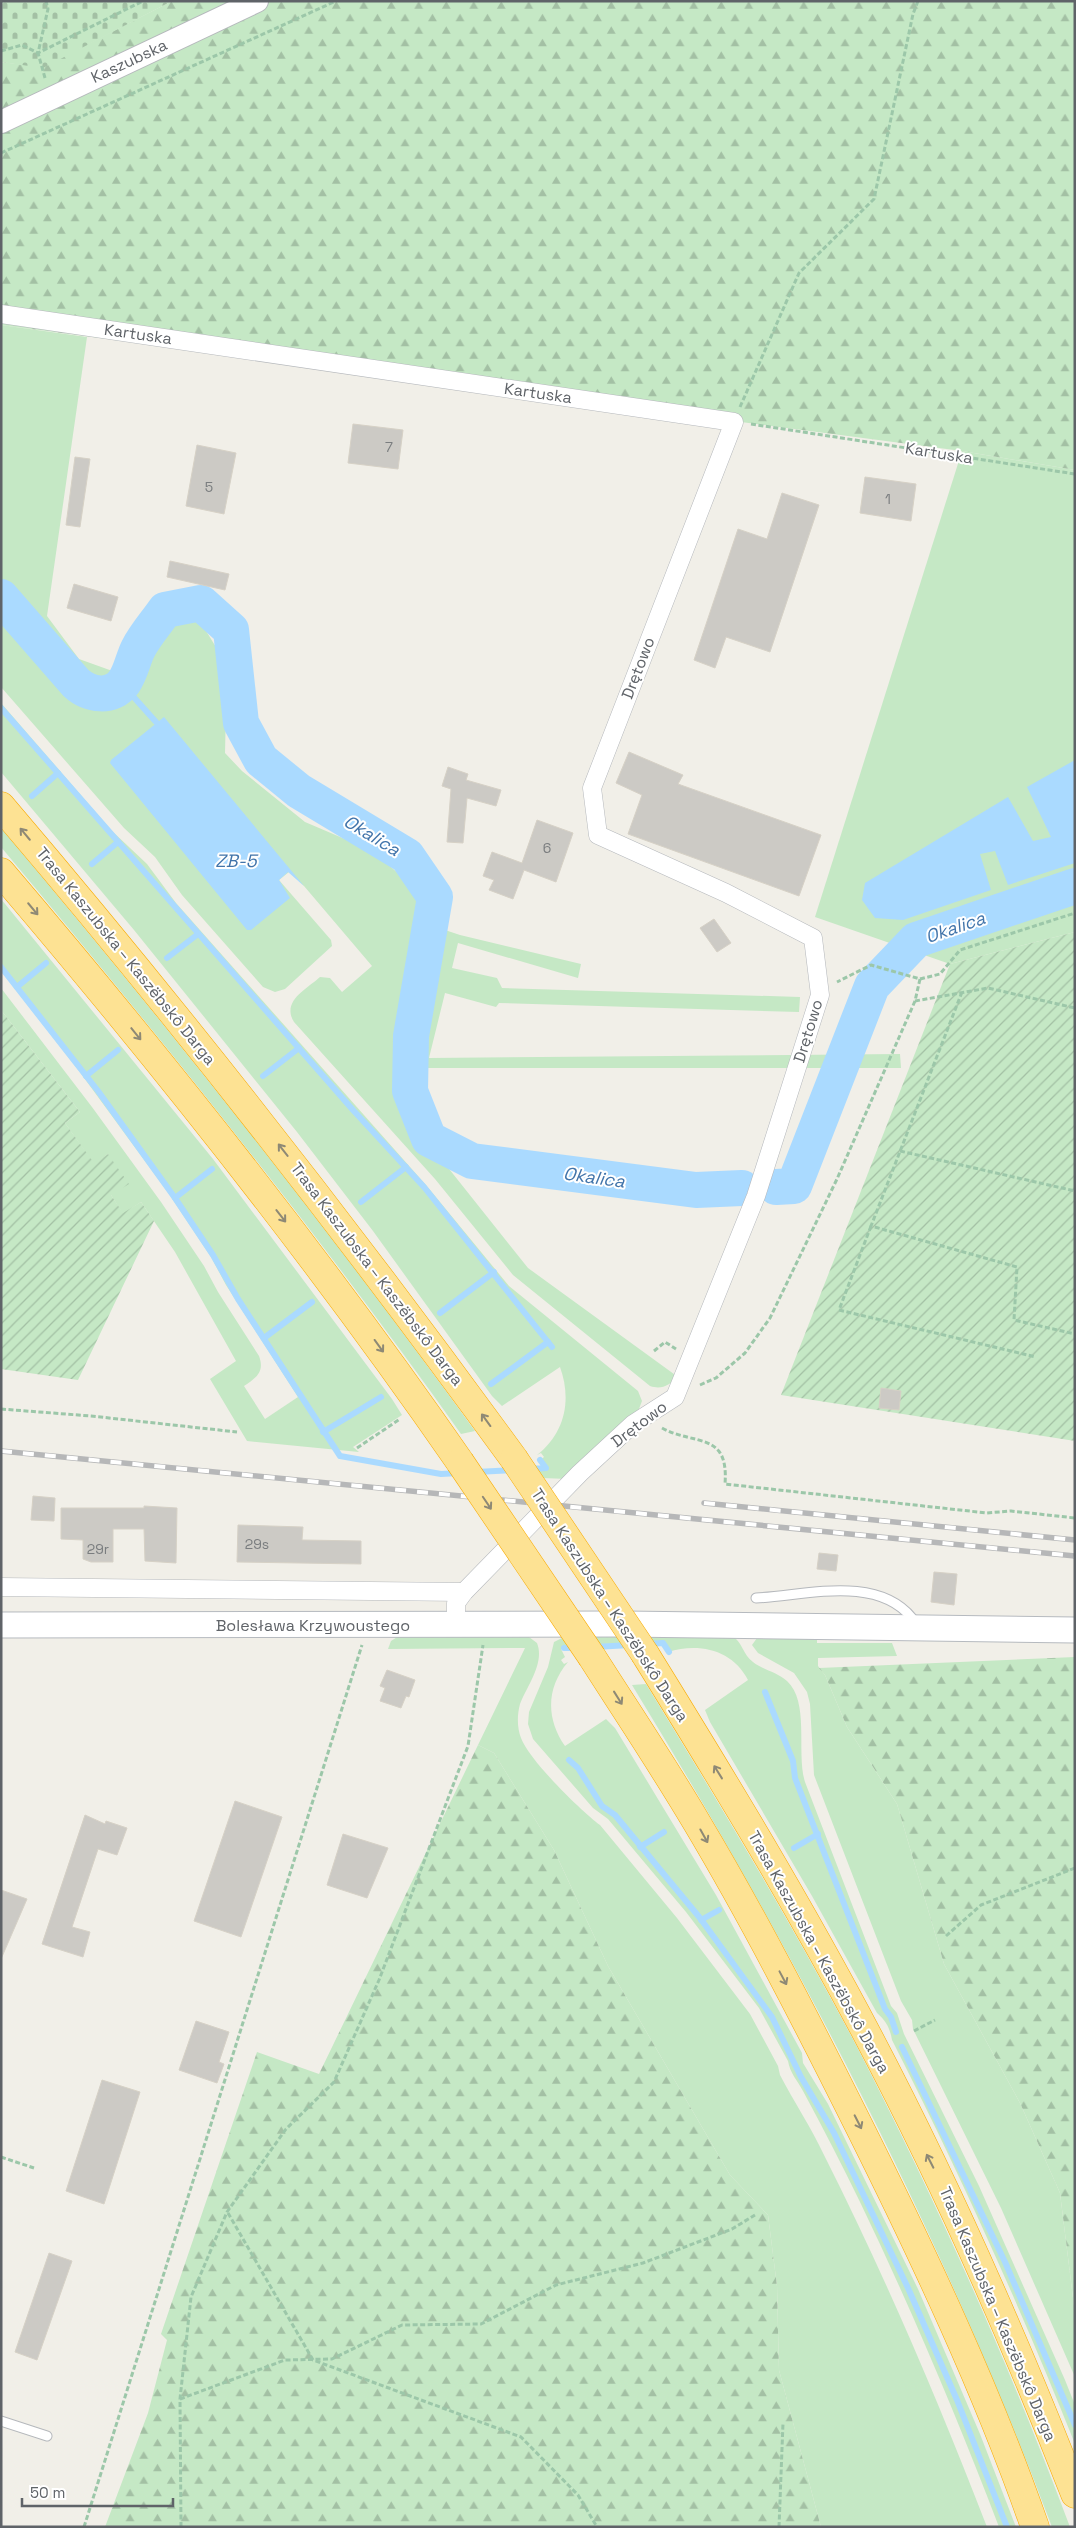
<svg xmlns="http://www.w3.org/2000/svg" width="1076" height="2528" font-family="'Space Grotesk',sans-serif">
	<defs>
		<pattern id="forest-firs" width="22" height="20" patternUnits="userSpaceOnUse" patternTransform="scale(1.25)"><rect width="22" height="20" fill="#c5e8c5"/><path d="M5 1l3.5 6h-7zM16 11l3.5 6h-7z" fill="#a3c0a4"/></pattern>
		<pattern id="cemetery-stones" width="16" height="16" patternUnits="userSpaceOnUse" patternTransform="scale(1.25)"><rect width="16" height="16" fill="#c5e8c5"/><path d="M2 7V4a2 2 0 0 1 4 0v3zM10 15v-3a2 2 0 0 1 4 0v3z" fill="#a3c0a4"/></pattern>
		<pattern id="garden-furrows" width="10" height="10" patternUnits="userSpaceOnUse" patternTransform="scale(1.25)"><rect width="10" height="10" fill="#c5e8c5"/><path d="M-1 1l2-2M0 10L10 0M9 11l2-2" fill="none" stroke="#a3c0a4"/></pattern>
	</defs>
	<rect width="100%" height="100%" fill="#f1efe8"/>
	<g fill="#c5e8c5">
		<path d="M1 325 87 337 47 616 79 659 118 673 126 662 134 668 151 647 182 614 203 626 227 665 225 753 242 771 305 822 373 851 419 892 427 924 460 935 581 964 578 978 458 943 452 968 497 978 502 988 800 997 799 1012 499 1003 496 1007 445 993 429 1058 900 1054 901 1068H426L423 1083 409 1078 411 1088 438 1120 434 1150 528 1268 678 1377C669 1385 662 1390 650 1386L513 1275 435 1179 294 1022C281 1001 307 989 320 977L330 978 342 992 372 966 304 886 289 872 279 880 331 940 332 946 285 989 275 992 263 987 182 895 155 857 124 828 1 687Z"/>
		<polygon points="962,451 1075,470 1075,932 950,964 815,917"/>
		<path d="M1 703 112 831 147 864 176 903 426 1185 509 1286 638 1391 642 1401 637 1414 568 1479 542 1478 492 1470 544 1467 540 1460 544 1457 541 1453 537 1455C565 1433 572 1400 560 1367L502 1406 492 1396 373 1231 297 1132 134 930 1 772Z"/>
		<path d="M1 828C166 1024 325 1224 475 1431L461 1434C317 1231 161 1038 1 847Z"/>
		<path d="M1 899 213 1159 392 1399 402 1415 353 1447 359 1452 247 1441 210 1379 236 1361 175 1252 141 1202 123 1214 111 1195 108 1154 94 1164 65 1123 80 1112 1 1010V988L92 1107 161 1202 204 1266 218 1292 259 1356C265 1372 256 1378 244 1386L265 1419 298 1397 226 1285 211 1257 169 1194 79 1071 1 971Z"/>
		<path d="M402 1634H525L537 1643C545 1663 527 1686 520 1704 517 1715 517 1728 521 1738 529 1760 581 1811 600 1825L677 1918 750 2014 778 2066 780 2075C794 2102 811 2127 824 2155 885 2276 938 2400 987 2527H821L779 2370 777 2286 768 2215 730 2175 608 1966 554 1850 494 1753 478 1745 525 1648 388 1649 391 1641Z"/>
		<path d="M568 1635 732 1636C742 1641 743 1655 753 1662 763 1670 777 1672 787 1681 810 1702 796 1753 805 1782L891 2006 897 2013 904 2034 979 2186 1065 2380 1075 2405V2444C1020 2306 959 2172 892 2040 890 2028 886 2021 877 2013L812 1896 710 1722 705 1710 748 1680C733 1650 699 1642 668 1652L663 1644 569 1647 561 1649 565 1657 561 1660 564 1664 568 1662C546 1688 546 1719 565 1746L606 1719 615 1728 716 1895 802 2053 803 2063 828 2104 918 2289 980 2434 1016 2527H999C957 2417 911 2308 860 2202 842 2165 823 2128 803 2091 797 2080 790 2073 788 2061L759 2008 686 1912 608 1819 593 1808 533 1739 528 1724 529 1712 548 1667 554 1642Z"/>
		<polygon points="817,1635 817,1643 892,1643 897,1656 818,1658 818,1666 825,1675 847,1727 897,1804 944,1964 1020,2103 1060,2193 1075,2314 1075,2377 1001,2208 913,2029 912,2020 901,2001 814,1775 810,1704 807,1692 794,1673 758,1653 752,1645 757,1638"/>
		<path d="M646 1684C719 1803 791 1922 856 2045 937 2202 1008 2362 1070 2527H1052C941 2232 796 1953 632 1685Z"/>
	</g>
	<g fill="url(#forest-firs)">
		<polygon points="172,1 1075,1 1075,470 962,451 1,325 1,62 43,67"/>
		<polygon points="1075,1657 1075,2314 1060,2193 1020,2103 944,1964 897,1804 847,1727 825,1675 819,1668"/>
		<polygon points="478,1745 494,1753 554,1850 608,1966 730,2175 768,2215 777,2286 779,2370 821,2527 105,2527 148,2413 167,2340 161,2334 257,2052 319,2074"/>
	</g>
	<polygon fill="url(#cemetery-stones)" points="1,1 172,1 43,68 1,62"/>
	<g fill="url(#garden-furrows)">
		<polygon points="1075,932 1075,1441 781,1395 950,964"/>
		<polygon points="1,1010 80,1112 65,1123 94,1163 108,1154 129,1184 111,1195 123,1213 141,1202 154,1221 78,1380 1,1369"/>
	</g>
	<g fill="#aadaff">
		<polygon points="164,717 304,886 288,872 279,880 290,898 251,930 247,930 110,763 111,760"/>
		<polygon points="1075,760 1075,863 1008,885 995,851 980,854 991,890 903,920 875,918 862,900 865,883 1008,797 1033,841 1051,837 1027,787"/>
	</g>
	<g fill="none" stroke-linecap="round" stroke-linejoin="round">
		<g stroke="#aadaff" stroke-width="6">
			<polyline points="122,684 156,722"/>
			<polyline points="1,708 353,1110 424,1187 552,1347"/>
			<polyline points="32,796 58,773"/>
			<polyline points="92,864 118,842"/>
			<polyline points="167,958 198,934"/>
			<polyline points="1,967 98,1091 175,1198 213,1255 238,1299 340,1456 441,1474 459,1473"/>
			<polyline points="17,987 46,963"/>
			<polyline points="86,1076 118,1050"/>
			<polyline points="263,1076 299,1048"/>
			<polyline points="175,1198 212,1169"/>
			<polyline points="361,1202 406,1167"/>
			<polyline points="440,1313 494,1272"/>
			<polyline points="264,1338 312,1302"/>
			<polyline points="491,1384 548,1342"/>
			<polyline points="323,1432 381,1397"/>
			<polyline points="529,1469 546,1468 540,1460"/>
			<polyline points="476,1472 514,1470"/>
			<polyline points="647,1644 663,1643 669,1652"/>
			<polyline points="595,1647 630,1645"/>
			<polyline points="564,1648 577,1648"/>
			<polyline points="765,1692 793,1761 795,1778 885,2009 891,2017 896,2032"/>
			<polyline points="569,1760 578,1768 602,1806 615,1815 700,1918 772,2017 801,2077 834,2133 908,2288 957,2400 1007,2527"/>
			<polyline points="640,1847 664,1832"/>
			<polyline points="794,1848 818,1834"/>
			<polyline points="701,1920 719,1910"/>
			<polyline points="902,2047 1005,2262 1075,2425"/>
		</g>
		<g stroke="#aadaff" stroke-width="36">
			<path d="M1 597 76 683C89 695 112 699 124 682 131 672 133 659 138 649 145 635 156 623 165 610L201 603 231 630 241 723 261 760 299 791 407 856 435 897 411 1036 410 1091 429 1139 472 1161 696 1190 742 1188"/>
			<polyline points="776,1187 794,1186 872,986 916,940 1075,886"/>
		</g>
	</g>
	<g fill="#cccac5" stroke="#d6d1c6">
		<polygon points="353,424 403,430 398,469 348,463"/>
		<polygon points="197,445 236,453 224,514 186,506"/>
		<polygon points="75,457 90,459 80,527 66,525"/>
		<polygon points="865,477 916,484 911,521 860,513"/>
		<polygon points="782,493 819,505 770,652 726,637 715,668 694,660 738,529 767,539"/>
		<polygon points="170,561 229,574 225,590 167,577"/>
		<polygon points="74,584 118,597 111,621 67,608"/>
		<polygon points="629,752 683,775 678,784 821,835 799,896 628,834 642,795 616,783"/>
		<polygon points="448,767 468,774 466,780 501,790 496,806 467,798 463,843 447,842 451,789 442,786"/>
		<polygon points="537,820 573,833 556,882 524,870 513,899 489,890 494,880 483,876 492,852 522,863"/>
		<polygon points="714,919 731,943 717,952 700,928"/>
		<polygon points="881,1388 901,1391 899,1410 879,1408"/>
		<polygon points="33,1496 55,1498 54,1521 31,1520"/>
		<polygon points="144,1506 177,1508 176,1563 145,1561 144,1529 113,1529 113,1562 91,1562 83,1559 83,1540 61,1539 61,1508 144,1508"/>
		<polygon points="238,1525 303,1527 302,1540 361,1541 361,1564 237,1562"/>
		<polygon points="819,1553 838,1555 836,1571 817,1569"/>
		<polygon points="934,1572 957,1574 954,1605 931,1602"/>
		<polygon points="387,1670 415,1680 409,1697 406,1696 401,1708 380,1701 385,1688 380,1686"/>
		<polygon points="235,1801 282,1817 241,1937 194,1921"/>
		<polygon points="85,1815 105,1824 106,1821 127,1828 117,1855 98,1849 72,1927 90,1932 83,1957 42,1944"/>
		<polygon points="343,1834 388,1848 367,1898 327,1885"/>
		<polygon points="1,1890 27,1899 1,1959"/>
		<polygon points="196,2021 229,2032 219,2062 224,2064 217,2083 179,2070"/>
		<polygon points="102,2080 140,2092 104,2204 66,2191"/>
		<polygon points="49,2253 72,2261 37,2360 15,2352"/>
	</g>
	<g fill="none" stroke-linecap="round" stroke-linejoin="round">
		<g stroke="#b5b8bc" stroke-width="11">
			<g id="service">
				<path d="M756 1598C804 1596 876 1574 912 1618V1625"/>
				<polyline points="1,2421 47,2436"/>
			</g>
		</g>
		<g stroke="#b5b8bc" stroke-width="19">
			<g id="minor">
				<polyline points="1,314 734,422 592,788 598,835 726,893 813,938 820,995 756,1196 675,1397 633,1424 580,1473 464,1592 456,1603 456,1625"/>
				<polyline points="1,1587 464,1592"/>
			</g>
		</g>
		<g stroke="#b5b8bc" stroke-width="24">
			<polyline id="tertiary" points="1,122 257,1"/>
		</g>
		<g stroke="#b6babf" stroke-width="27">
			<polyline id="secondary" points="1,1625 624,1624 1075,1630"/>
		</g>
		<g stroke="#f9ab00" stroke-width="29">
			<g id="motorway">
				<path d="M1 806C181 1017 351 1235 514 1459"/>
				<path d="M1 872C163 1062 318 1257 460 1462"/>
				<path d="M645 1654C723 1780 799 1905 868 2036 946 2184 1014 2338 1075 2494"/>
				<path d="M592 1657C627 1712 664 1767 697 1823 756 1922 808 2024 859 2126 924 2256 987 2390 1035 2527"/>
			</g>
		</g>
		<g stroke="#9cc7a9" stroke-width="3" stroke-dasharray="5 2.5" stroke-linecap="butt">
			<polyline points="1,51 22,45 38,53 143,1"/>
			<polyline points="45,78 38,53 48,9 46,1"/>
			<polyline points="1,153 336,1"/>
			<polyline points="740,407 799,273 874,199 913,14 918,1"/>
			<polyline points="751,424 1075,474"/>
			<polyline points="920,979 940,974 960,950 1075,913"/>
			<polyline points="962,992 871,1226 1017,1267 1014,1320 1075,1334"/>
			<polyline points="915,1001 988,988 1075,1008"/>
			<polyline points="900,1151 1075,1191"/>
			<polyline points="871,1226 839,1310 1036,1357"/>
			<polyline points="654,1351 665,1342 676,1349"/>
			<polyline points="700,1385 716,1378 745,1353 770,1318 837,1179 915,1001 920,979 871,965 837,982"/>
			<polyline points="1,1409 91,1416 237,1432"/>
			<path d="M662 1428C695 1446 729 1431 725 1484L987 1513 1011 1511 1075 1518"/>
			<polyline points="357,1448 400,1419"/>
			<polyline points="946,1936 981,1905 1075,1868"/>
			<polyline points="914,2031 935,2020"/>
			<polyline points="1,2157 34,2168"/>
			<polyline points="228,2213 313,2360 521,2437 578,2495 597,2527"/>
			<polyline points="180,2399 285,2360 332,2359 402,2325 481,2324 556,2285 643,2263 732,2229 755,2215"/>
			<polyline points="84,2527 362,1645"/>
			<polyline points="181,2527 180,2399 191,2297 227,2212 286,2129 334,2082 379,1980 468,1746 483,1645"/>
			<polyline points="779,2527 783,2423"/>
		</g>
		<use href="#service" stroke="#fff" stroke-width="9"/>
		<use href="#minor" stroke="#fff" stroke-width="18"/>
		<use href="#tertiary" stroke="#fff" stroke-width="22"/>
		<use href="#secondary" stroke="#fff" stroke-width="25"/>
		<use href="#motorway" stroke="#fde293" stroke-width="28"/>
		<g stroke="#b6b7b8" stroke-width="5.5">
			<g id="rail">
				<polyline points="1,1451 1075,1556"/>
				<polyline points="704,1503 1075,1540"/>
			</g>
		</g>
		<use href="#rail" stroke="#fff" stroke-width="4" stroke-dasharray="11" stroke-linecap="butt"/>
		<g stroke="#f9ab00" stroke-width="29" stroke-linecap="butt">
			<g id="motorway-bridge">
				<polyline points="514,1459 645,1654"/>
				<polyline points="460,1462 592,1657"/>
			</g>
		</g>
		<use href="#motorway-bridge" stroke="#fde293" stroke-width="28"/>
	</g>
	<defs><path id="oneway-shaft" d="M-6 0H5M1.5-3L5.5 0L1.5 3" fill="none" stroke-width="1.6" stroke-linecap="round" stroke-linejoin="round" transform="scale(1.25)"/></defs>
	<g stroke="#8e8975">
		<use href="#oneway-shaft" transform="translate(25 834) rotate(-130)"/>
		<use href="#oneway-shaft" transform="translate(33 909) rotate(50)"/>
		<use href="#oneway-shaft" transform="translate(136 1034) rotate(51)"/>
		<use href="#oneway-shaft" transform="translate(283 1150) rotate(-128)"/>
		<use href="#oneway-shaft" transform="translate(281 1216) rotate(52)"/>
		<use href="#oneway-shaft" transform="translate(379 1346) rotate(54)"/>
		<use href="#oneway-shaft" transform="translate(486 1420) rotate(-126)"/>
		<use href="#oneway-shaft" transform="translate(487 1503) rotate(56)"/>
		<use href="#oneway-shaft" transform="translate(618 1698) rotate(58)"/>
		<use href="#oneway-shaft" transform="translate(718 1772) rotate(-122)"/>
		<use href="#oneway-shaft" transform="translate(704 1836) rotate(61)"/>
		<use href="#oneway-shaft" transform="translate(783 1978) rotate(62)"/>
		<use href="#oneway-shaft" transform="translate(858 2122) rotate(63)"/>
		<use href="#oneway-shaft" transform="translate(930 2161) rotate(-117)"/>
	</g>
	<g text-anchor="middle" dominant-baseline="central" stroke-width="4" stroke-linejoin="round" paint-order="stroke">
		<g font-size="14" fill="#7a7d7f">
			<text x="389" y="447">7</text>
			<text x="209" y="487">5</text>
			<text x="888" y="499">1</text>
			<text x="547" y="848">6</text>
			<text x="257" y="1544">29s</text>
			<text x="98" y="1549">29r</text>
		</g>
		<g font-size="16" fill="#5f6368" stroke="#fff">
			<text transform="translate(129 61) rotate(-25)">Kaszubska</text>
			<text transform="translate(138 334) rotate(8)">Kartuska</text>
			<text transform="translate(538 393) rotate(8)">Kartuska</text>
			<text transform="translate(939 453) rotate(9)">Kartuska</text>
			<text transform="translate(638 668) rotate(-69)">Drętowo</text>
			<text transform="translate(126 956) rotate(51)">Trasa Kaszubska – Kaszëbskô Darga</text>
			<text transform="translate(808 1031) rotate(-73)">Drętowo</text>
			<text transform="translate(377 1274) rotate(53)">Trasa Kaszubska – Kaszëbskô Darga</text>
			<text transform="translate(639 1424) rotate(-37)">Drętowo</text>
			<text transform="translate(610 1605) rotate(57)">Trasa Kaszubska – Kaszëbskô Darga</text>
			<text x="313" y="1625">Bolesława Krzywoustego</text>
			<text transform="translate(819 1952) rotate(61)">Trasa Kaszubska – Kaszëbskô Darga</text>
			<text transform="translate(998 2314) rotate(67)">Trasa Kaszubska – Kaszëbskô Darga</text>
		</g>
		<g font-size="18" font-style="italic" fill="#4174aa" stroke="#fff">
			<text transform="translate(372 835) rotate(31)">Okalica</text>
			<text x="236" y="860">ZB-5</text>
			<text transform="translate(955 927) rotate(-19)">Okalica</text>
			<text transform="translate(594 1177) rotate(8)">Okalica</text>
		</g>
	</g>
	<rect width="1076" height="2528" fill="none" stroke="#5f6368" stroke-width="5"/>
	<path d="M22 2498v8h151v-8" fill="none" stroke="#5f6368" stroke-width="2.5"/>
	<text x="30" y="2498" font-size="15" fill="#5f6368" stroke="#ffffff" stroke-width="4" paint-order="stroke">50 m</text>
</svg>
